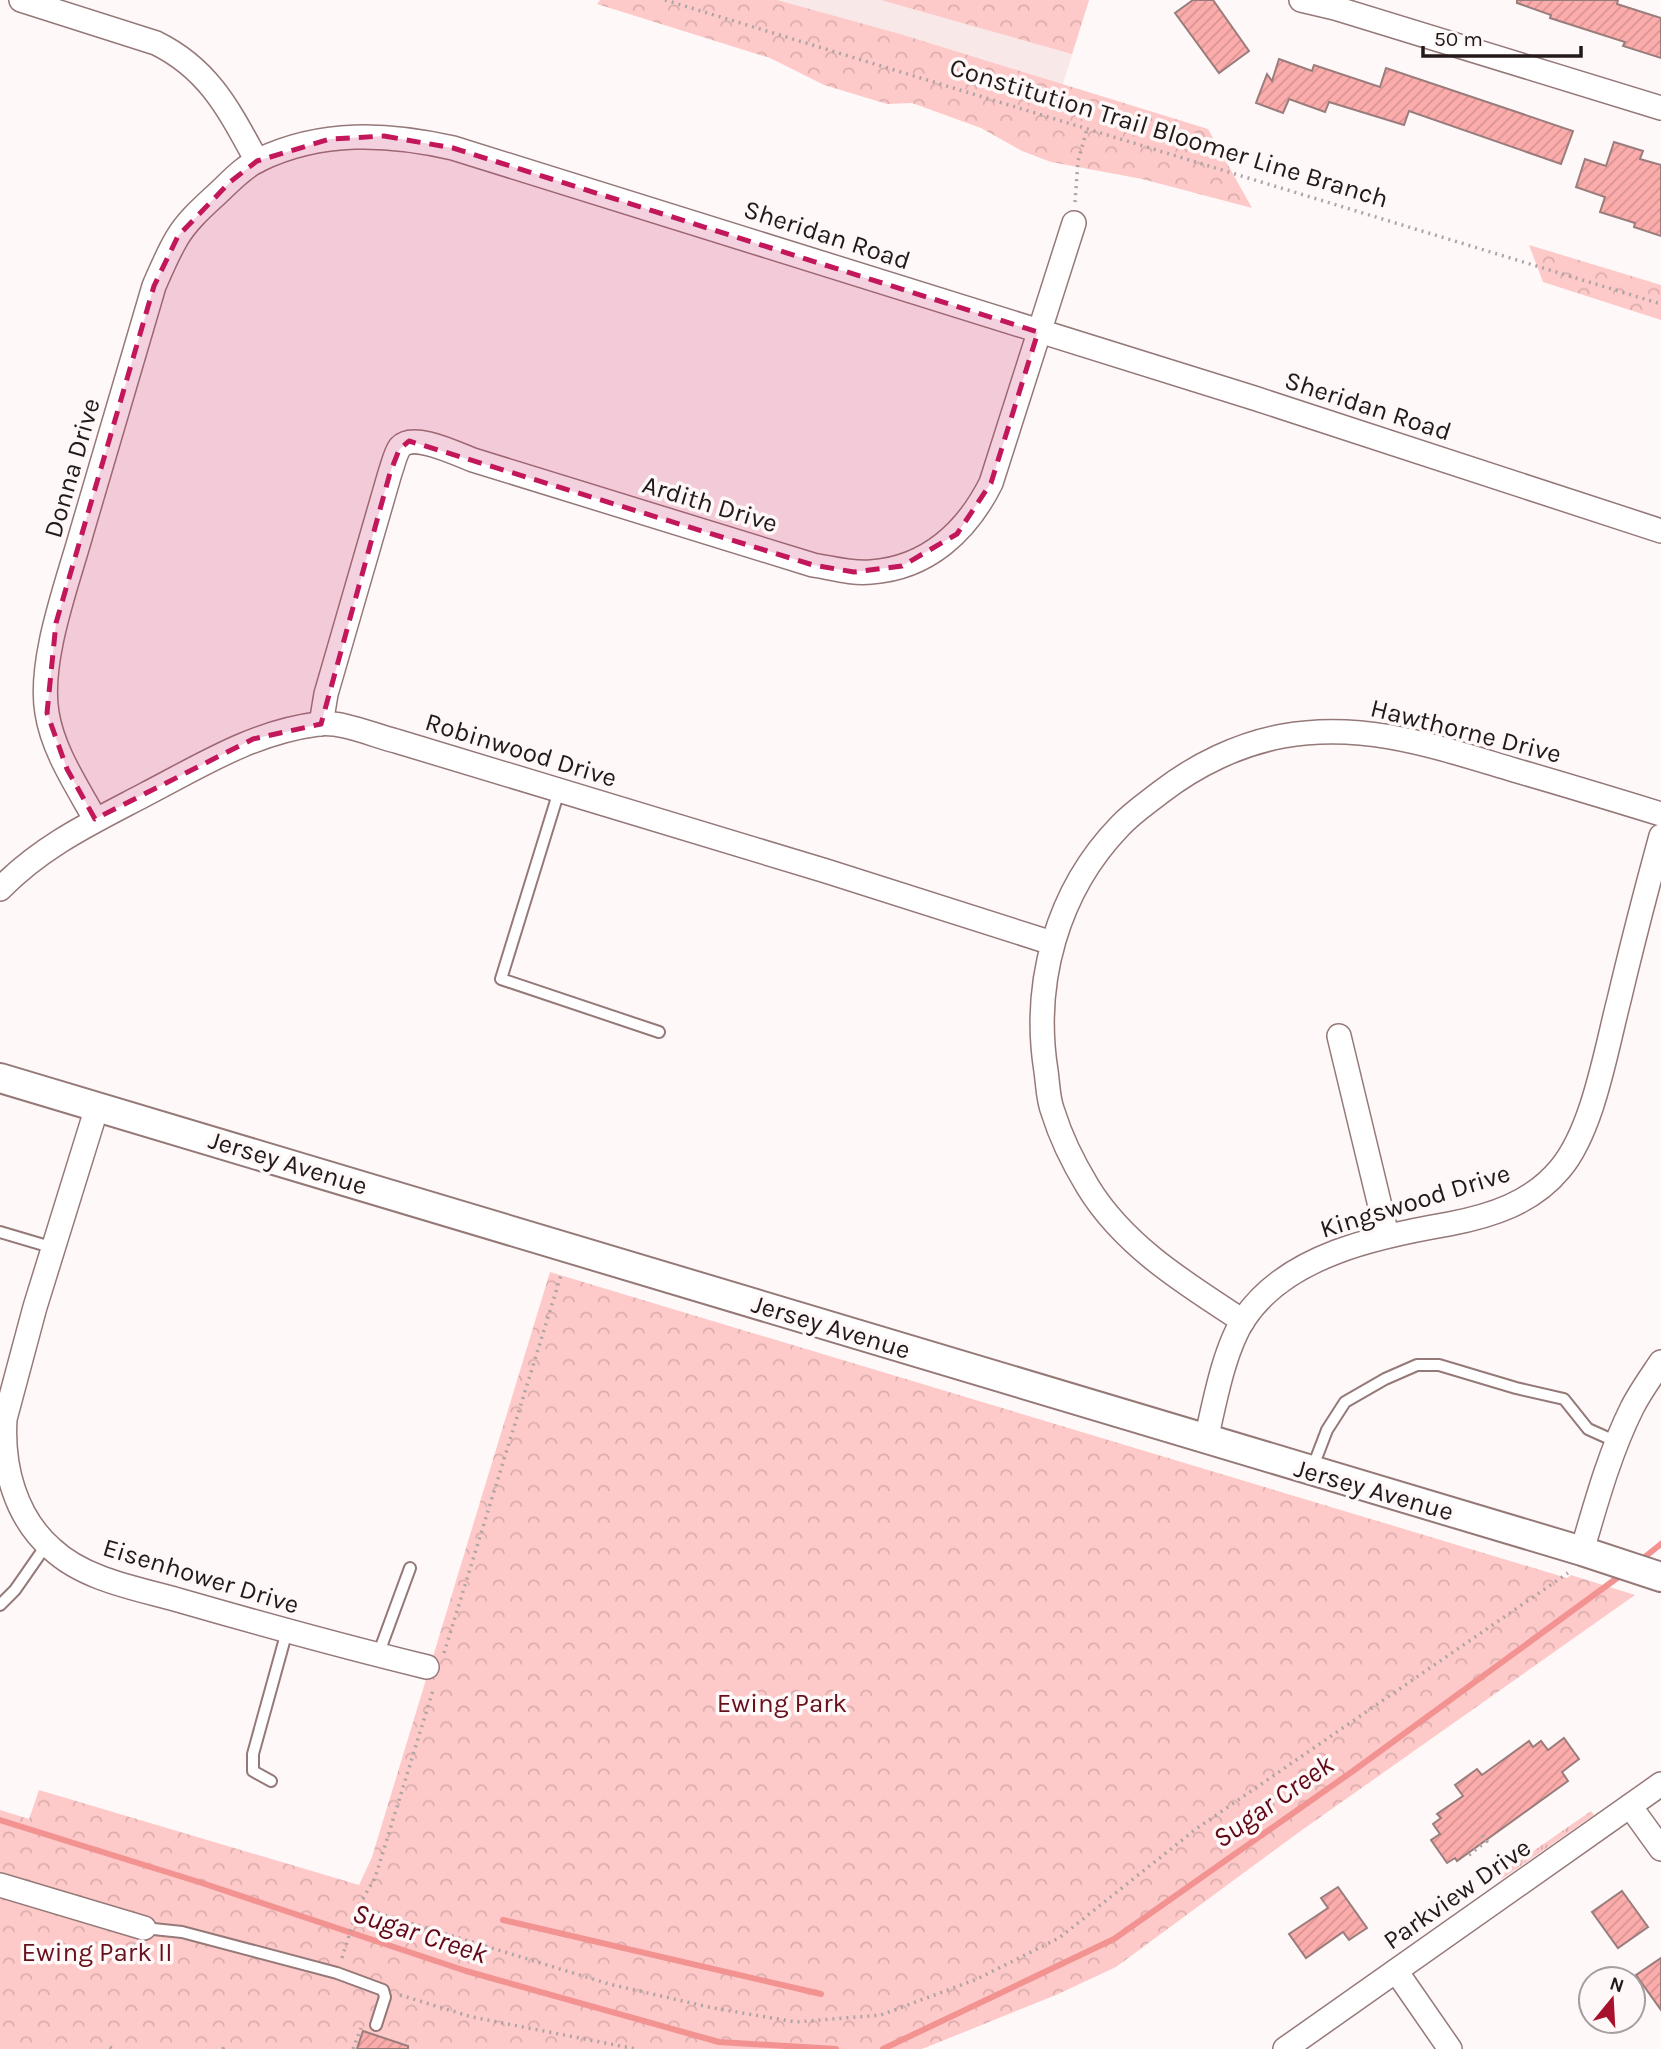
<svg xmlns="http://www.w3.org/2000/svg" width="1661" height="2049" font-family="Karla,sans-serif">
	<defs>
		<pattern id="grass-tufts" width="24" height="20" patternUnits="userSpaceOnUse" patternTransform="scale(1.75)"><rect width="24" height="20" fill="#fecac9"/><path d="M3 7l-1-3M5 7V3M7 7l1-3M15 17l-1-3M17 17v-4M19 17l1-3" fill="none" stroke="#daadac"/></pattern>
		<pattern id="forest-crowns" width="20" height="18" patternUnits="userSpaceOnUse" patternTransform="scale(1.75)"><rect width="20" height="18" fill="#fecac9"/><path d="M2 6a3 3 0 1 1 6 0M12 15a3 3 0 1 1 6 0" fill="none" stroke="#daadac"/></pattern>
		<pattern id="building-hatch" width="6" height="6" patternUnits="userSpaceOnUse" patternTransform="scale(1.75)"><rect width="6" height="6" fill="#fcacab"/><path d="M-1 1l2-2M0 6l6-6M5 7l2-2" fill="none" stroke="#d89393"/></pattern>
	</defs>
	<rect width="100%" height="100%" fill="#fff8f8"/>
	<polygon fill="#f8e8e7" points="731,0 1089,0 1058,100"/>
	<polygon fill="url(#grass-tufts)" points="1591,1811 1594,1815 1502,1879 1499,1875"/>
	<g fill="url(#forest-crowns)">
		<polygon points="600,0 777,0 900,34 1208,129 1252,208 1142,179 1051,162 1022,151 981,128 912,103 887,104 824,85 770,58 597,4"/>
		<polygon points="881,0 1089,0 1072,54"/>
		<polygon points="1529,245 1661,285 1661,320 1543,282"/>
		<polygon points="550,1272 1567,1578 1571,1575 1635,1595 1302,1830 1116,1967 1056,1995 922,2049 0,2049 0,1810 29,1819 39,1790 359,1885 372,1857"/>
	</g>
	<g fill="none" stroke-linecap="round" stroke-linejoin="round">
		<g stroke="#f29291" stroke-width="6">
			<polyline points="1641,1560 1661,1544"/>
			<polyline points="0,1820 202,1883 466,1971 719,2042 836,2049"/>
			<polyline points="503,1920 821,1994"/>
			<polyline points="883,2049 1114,1939 1353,1771 1624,1573"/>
		</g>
	</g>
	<g fill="url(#building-hatch)" stroke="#997d7c" stroke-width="2">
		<polygon points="1193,0 1213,0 1249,51 1219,73 1175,13"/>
		<polygon points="1517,0 1618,0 1617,4 1661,18 1661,58 1623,46 1625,42 1550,18 1551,15 1517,3"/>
		<polygon points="1279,59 1312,71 1314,65 1380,87 1386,68 1573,131 1561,164 1409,111 1404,125 1329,102 1325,112 1289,99 1283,113 1256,103 1267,74 1272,81"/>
		<polygon points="1614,142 1643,151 1640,159 1661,165 1661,236 1634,227 1635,223 1600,212 1605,197 1576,187 1585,159 1606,166"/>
		<polygon points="1564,1738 1579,1759 1562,1772 1568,1781 1457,1861 1455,1858 1447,1863 1431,1840 1440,1834 1433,1824 1441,1818 1437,1814 1463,1796 1455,1785 1477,1769 1482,1775 1529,1741 1533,1747 1541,1741 1548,1750"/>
		<polygon points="1338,1887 1367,1928 1349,1940 1343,1932 1306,1958 1289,1934 1328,1908 1321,1898"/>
		<polygon points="1622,1891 1648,1927 1618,1948 1592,1912"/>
		<polygon points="1661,1958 1661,2010 1636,1975"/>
		<polygon points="363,2031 408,2046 408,2049 357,2049"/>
	</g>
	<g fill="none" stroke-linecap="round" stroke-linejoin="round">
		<g stroke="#957978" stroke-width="14">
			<g id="service">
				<polyline points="559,791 501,979 659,1032"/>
				<polyline points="0,1232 54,1248"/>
				<polyline points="1312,1469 1327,1430 1345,1402 1385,1379 1417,1365 1439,1365 1516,1388 1564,1399 1588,1429 1617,1442"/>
				<polyline points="0,1605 15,1590 47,1544"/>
				<polyline points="378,1655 410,1568"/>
				<polyline points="271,1781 253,1771 253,1754 287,1631"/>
				<polyline points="144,1928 182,1932 337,1973 383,1990 385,1997 376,2025"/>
			</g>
		</g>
		<g stroke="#957978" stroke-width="26">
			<g id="minor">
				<path d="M21 0 156 43C209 69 229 110 257 161"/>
				<polyline points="1301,0 1335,8 1661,108"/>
				<path d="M321 724 326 694 390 473C393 465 395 454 400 447 413 432 457 454 473 460L813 565C832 568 852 574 871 572 928 568 967 531 991 483L1074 223"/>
				<path d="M95 819C77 786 53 751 47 713 38 660 68 582 82 531 106 449 130 368 154 286 161 270 168 253 177 238 187 221 203 207 217 194 229 183 243 167 259 160 321 130 387 133 453 148L1254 398 1661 531"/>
				<path d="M0 889C43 845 93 822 146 794 202 765 254 732 318 724 342 721 372 735 396 741L826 871 1052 943"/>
				<polyline points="1339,1036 1387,1235"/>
				<path d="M97 1107 35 1307 5 1419C2 1466 15 1517 52 1549 86 1581 141 1589 185 1602 265 1625 345 1647 427 1667"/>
				<path d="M1243 1321C1186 1284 1124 1246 1088 1187 1074 1164 1061 1138 1053 1112 1048 1100 1048 1085 1046 1071 1032 983 1057 891 1120 826 1132 813 1147 803 1161 792 1196 765 1239 744 1283 736 1364 721 1437 747 1514 770 1563 784 1612 799 1661 814"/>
				<path d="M1206 1440C1214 1405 1224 1349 1244 1319 1286 1255 1379 1236 1449 1224 1491 1216 1532 1203 1560 1169 1593 1130 1606 1050 1619 1000 1632 945 1646 891 1661 836"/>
				<path d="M1582 1551C1596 1503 1610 1452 1632 1408 1640 1392 1651 1377 1661 1362"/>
				<polyline points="1630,1806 1661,1849"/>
				<polyline points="0,1885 144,1928"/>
				<polyline points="1396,1971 1450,2049"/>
				<polyline points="1285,2049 1661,1784"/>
			</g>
		</g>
		<g stroke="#957978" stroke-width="32">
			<polyline id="tertiary" points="0,1078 1582,1551 1661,1577"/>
		</g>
		<g stroke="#ada4a4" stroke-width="3.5" stroke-dasharray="2 5" stroke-linecap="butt">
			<polyline points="665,0 1661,304"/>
			<polyline points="1075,202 1078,161 1087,129"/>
			<polyline points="444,1653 562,1272"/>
			<polyline points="1469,1855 1487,1841 1480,1832"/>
			<polyline points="358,1907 609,1984 713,2008 796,2022 881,2015 977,1979 1059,1938 1196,1829 1568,1573"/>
			<polyline points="342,1958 358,1907 375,1878 434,1687"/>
			<polyline points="400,1995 472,2017 636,2049"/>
			<polyline points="110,2047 113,2049"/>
			<polyline points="223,2049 224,2046"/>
			<polyline points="353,2049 361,2028"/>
		</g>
		<use href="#service" stroke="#fff" stroke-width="10"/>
		<use href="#minor" stroke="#fff" stroke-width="23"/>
		<use href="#tertiary" stroke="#fff" stroke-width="28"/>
	</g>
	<path fill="#c2185b" fill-opacity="0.2" stroke="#c2185b" stroke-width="5" stroke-dasharray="14 9" stroke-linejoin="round" d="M384 136 453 148 1038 332 991 483 957 534 902 566 854 572 813 565 409 441 399 450 390 473 321 724 253 739 95 819 67 769 47 713 56 623 154 286 178 236 230 182 257 161 330 139Z"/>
	<g text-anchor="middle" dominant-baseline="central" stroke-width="7" stroke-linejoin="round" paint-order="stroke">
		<g font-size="26" fill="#241919" stroke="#fff8f8">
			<text transform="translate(1169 133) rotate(17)">Constitution Trail Bloomer Line Branch</text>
			<text transform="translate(827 235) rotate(18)">Sheridan Road</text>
			<text transform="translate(1368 406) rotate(18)">Sheridan Road</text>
			<text transform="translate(72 468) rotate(-74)">Donna Drive</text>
			<text transform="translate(710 504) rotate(17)">Ardith Drive</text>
			<text transform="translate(1466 731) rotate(14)">Hawthorne Drive</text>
			<text transform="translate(521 750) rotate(17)">Robinwood Drive</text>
			<text transform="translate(288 1163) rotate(17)">Jersey Avenue</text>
			<text transform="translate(1415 1201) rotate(-17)">Kingswood Drive</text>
			<text transform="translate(831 1327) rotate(17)">Jersey Avenue</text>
			<text transform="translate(1374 1490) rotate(16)">Jersey Avenue</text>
			<text transform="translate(201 1576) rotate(17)">Eisenhower Drive</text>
			<text transform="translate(1457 1894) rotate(-35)">Parkview Drive</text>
		</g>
		<g font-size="26" fill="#66101b" stroke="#fff8f8">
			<text x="782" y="1703">Ewing Park</text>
			<text x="97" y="1952">Ewing Park II</text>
		</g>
		<g font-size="28" font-style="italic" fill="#600816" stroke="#fff8f8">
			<text transform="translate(1273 1801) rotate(-35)">Sugar Creek</text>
			<text transform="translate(420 1933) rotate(18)">Sugar Creek</text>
		</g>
	</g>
	<g transform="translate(1612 2000) rotate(18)"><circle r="33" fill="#fff8f8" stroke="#a79f9f" stroke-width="2"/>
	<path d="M0-5L12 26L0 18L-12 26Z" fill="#a8112c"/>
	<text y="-10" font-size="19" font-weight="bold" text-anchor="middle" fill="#241919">N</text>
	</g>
	<path d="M1423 46v10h158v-10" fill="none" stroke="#241919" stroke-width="3.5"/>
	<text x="1434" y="46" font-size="21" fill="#241919" stroke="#fff8f8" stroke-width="5" paint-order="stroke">50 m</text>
</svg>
